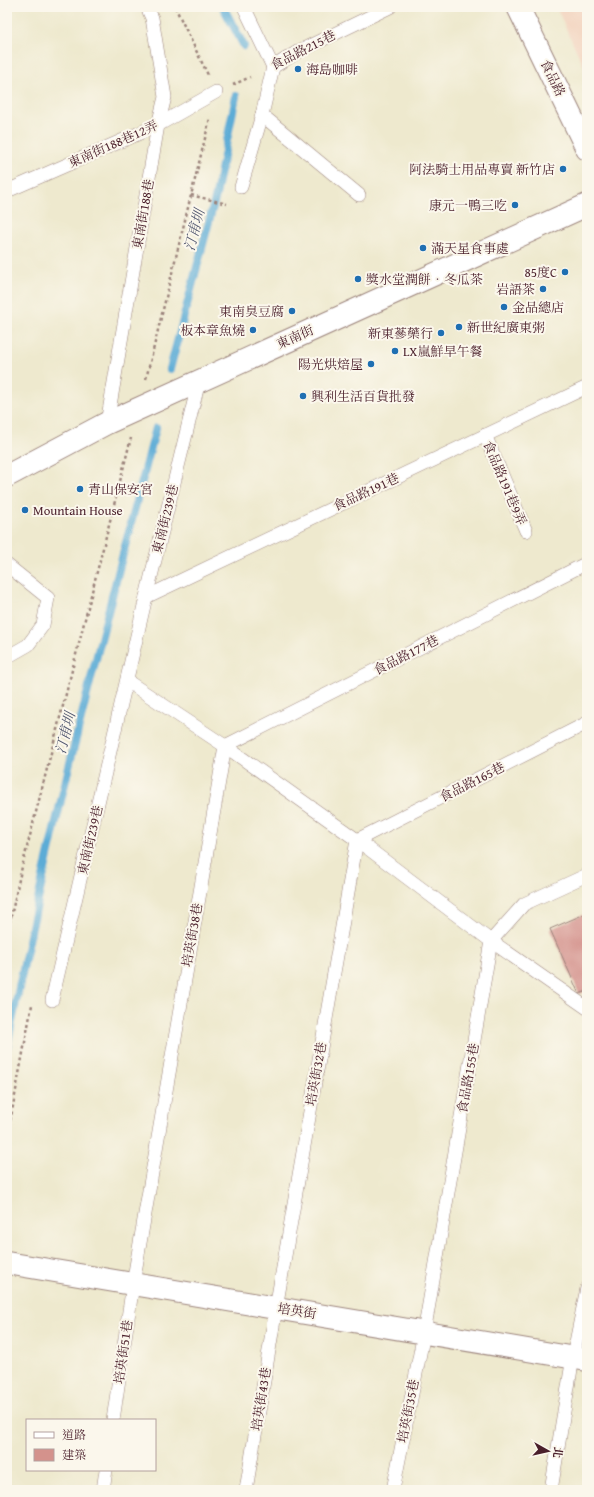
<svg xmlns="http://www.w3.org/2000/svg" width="594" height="1497" font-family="'Gentium Book Plus','Noto Serif TC',serif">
	<rect width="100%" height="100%" fill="#fbf7ec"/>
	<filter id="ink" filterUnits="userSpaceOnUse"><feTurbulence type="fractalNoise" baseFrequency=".025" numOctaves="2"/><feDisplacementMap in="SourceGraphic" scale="8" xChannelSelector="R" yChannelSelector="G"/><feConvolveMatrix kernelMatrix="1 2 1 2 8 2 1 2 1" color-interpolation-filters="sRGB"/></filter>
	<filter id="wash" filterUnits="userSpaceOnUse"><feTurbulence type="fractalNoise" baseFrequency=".012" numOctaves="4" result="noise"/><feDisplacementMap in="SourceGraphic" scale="16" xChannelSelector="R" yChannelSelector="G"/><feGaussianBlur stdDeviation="0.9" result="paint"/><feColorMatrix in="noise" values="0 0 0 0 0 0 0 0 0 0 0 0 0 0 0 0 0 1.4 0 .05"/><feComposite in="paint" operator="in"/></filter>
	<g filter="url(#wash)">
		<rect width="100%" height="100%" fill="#eee9ce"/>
		<polygon fill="#f3d4bf" points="556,7 587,7 587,73"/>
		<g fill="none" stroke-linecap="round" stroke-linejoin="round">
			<g stroke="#5bacd6" stroke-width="8">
				<polyline points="223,7 244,46"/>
				<polyline points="170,369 216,195 236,96"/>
				<path d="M7 1047C48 838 102 633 156 428"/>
			</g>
		</g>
		<g id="blocks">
			<polygon fill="#d4928c" points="587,913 587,991 579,994 550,929"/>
		</g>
	</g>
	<g filter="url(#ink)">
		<use href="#blocks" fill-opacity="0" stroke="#9c847c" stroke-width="1"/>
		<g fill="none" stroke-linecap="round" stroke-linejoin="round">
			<g stroke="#9c847c" stroke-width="14">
				<g id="lane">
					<polyline points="244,7 273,67"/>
					<polyline points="273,67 299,51 390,7"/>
					<polyline points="262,115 359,195"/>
					<polyline points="241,187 262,115 273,67"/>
					<polyline points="7,191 158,125 216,92"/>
					<polyline points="107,423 158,125 165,97 152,18 147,7"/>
					<polyline points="485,435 526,531"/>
					<polyline points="7,565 48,598 43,625 28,645 7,657"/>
					<polyline points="146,597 587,387"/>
					<polyline points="127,681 225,746 357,840 491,941 587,1008"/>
					<polyline points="225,746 587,563"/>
					<polyline points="357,840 587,723"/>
					<polyline points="52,1000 146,597 199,381"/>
					<polyline points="113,1420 133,1284 225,746"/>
					<polyline points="103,1490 106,1470"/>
					<polyline points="246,1490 276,1308 357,840"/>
					<polyline points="393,1490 424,1333 491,941 524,904 587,875"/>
					<polyline points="551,1490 573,1357 587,1288"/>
				</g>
			</g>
			<g stroke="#9c847c" stroke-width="24">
				<g id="street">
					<polyline points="7,476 107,423 587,205"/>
					<polyline points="7,1263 587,1360"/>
				</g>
			</g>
			<g stroke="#9c847c" stroke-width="24">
				<polyline id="secondary" points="518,7 587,149"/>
			</g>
			<g stroke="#9c847c" stroke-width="2.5" stroke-dasharray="3 3" stroke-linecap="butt">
				<polyline points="175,7 208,75"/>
				<polyline points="233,85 250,77"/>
				<polyline points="191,195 227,204"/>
				<polyline points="146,379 210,118"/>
				<polyline points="7,935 20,875 131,438"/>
				<polyline points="7,1138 32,1005"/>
			</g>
			<use href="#lane" stroke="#fff" stroke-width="13"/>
			<use href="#street" stroke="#fff" stroke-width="22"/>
			<use href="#secondary" stroke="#fff" stroke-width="22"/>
		</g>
	</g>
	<g fill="#1f6fb2" stroke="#fbf7ec" stroke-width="1.5">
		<circle cx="298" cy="69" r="4"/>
		<circle cx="563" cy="169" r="4"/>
		<circle cx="515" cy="205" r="4"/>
		<circle cx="423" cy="248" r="4"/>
		<circle cx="565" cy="272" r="4"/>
		<circle cx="358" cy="279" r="4"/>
		<circle cx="543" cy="289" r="4"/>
		<circle cx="504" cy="307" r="4"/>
		<circle cx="292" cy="311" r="4"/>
		<circle cx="459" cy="327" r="4"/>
		<circle cx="253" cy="330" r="4"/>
		<circle cx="441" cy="333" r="4"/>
		<circle cx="395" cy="351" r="4"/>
		<circle cx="371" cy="364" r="4"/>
		<circle cx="303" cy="396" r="4"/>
		<circle cx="80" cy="489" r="4"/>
		<circle cx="25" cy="510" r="4"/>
	</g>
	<g text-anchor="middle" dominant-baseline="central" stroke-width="4" stroke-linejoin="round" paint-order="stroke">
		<g font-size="13" fill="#4a1f2b" stroke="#fbf7ec">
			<text transform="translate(303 50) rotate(-27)">食品路215巷</text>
			<text transform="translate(553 78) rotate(64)">食品路</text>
			<text transform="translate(113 144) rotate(-24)">東南街188巷12弄</text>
			<text transform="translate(143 214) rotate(-80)">東南街188巷</text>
			<text transform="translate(295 337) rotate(-24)">東南街</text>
			<text transform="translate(505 483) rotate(67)">食品路191巷9弄</text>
			<text transform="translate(366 492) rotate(-25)">食品路191巷</text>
			<text transform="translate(165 519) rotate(-76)">東南街239巷</text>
			<text transform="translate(406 655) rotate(-27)">食品路177巷</text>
			<text transform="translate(472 782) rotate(-27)">食品路165巷</text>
			<text transform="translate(90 840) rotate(-77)">東南街239巷</text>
			<text transform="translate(192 935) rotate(-80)">培英街38巷</text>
			<text transform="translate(316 1074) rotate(-80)">培英街32巷</text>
			<text transform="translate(468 1078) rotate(-80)">食品路155巷</text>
			<text transform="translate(297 1311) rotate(9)">培英街</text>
			<text transform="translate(123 1352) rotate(-82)">培英街51巷</text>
			<text transform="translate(261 1399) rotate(-81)">培英街43巷</text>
			<text transform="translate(408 1411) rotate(-79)">培英街35巷</text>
		</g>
		<g font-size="13" fill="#4a1f2b" stroke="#fbf7ec" text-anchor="start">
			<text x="306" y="69">海島咖啡</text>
			<text x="555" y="169" text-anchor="end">阿法騎士用品專賣 新竹店</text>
			<text x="507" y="205" text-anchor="end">康元一鴨三吃</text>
			<text x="431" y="248">滿天星食事處</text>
			<text x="557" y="272" text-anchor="end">85度C</text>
			<text x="366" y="279">獎水堂潤餅．冬瓜茶</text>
			<text x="535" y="289" text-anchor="end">岩語茶</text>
			<text x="512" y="307">金品總店</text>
			<text x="284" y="311" text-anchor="end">東南臭豆腐</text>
			<text x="467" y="327">新世紀廣東粥</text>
			<text x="245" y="330" text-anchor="end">板本章魚燒</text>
			<text x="433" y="333" text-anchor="end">新東蔘藥行</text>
			<text x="403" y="351">LX嵐鮮早午餐</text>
			<text x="363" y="364" text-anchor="end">陽光烘焙屋</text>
			<text x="311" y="396">興利生活百貨批發</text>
			<text x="88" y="489">青山保安宮</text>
			<text x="33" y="510">Mountain House</text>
		</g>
		<g font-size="14" font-style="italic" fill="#51576f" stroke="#fbf7ec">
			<text transform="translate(194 230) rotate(-75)">汀甫圳</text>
			<text transform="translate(65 733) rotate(-76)">汀甫圳</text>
		</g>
	</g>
	<rect width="594" height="1497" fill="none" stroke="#fbf7ec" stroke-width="24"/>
	<rect x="26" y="1419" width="130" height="52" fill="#fbf7ec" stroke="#b4a19f"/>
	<rect x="34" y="1432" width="20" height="6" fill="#ffffff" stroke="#b4a19f"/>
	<text x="62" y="1439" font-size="12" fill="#4a1f2b">道路</text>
	<rect x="34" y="1449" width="20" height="12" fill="#d4928c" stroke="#b4a19f"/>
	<text x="62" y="1459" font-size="12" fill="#4a1f2b">建築</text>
	<g transform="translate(548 1451) rotate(98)" stroke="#fbf7ec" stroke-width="3" paint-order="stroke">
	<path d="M0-3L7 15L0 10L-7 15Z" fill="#4a1f2b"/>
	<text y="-6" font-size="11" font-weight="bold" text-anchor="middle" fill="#4a1f2b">北</text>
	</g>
</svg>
